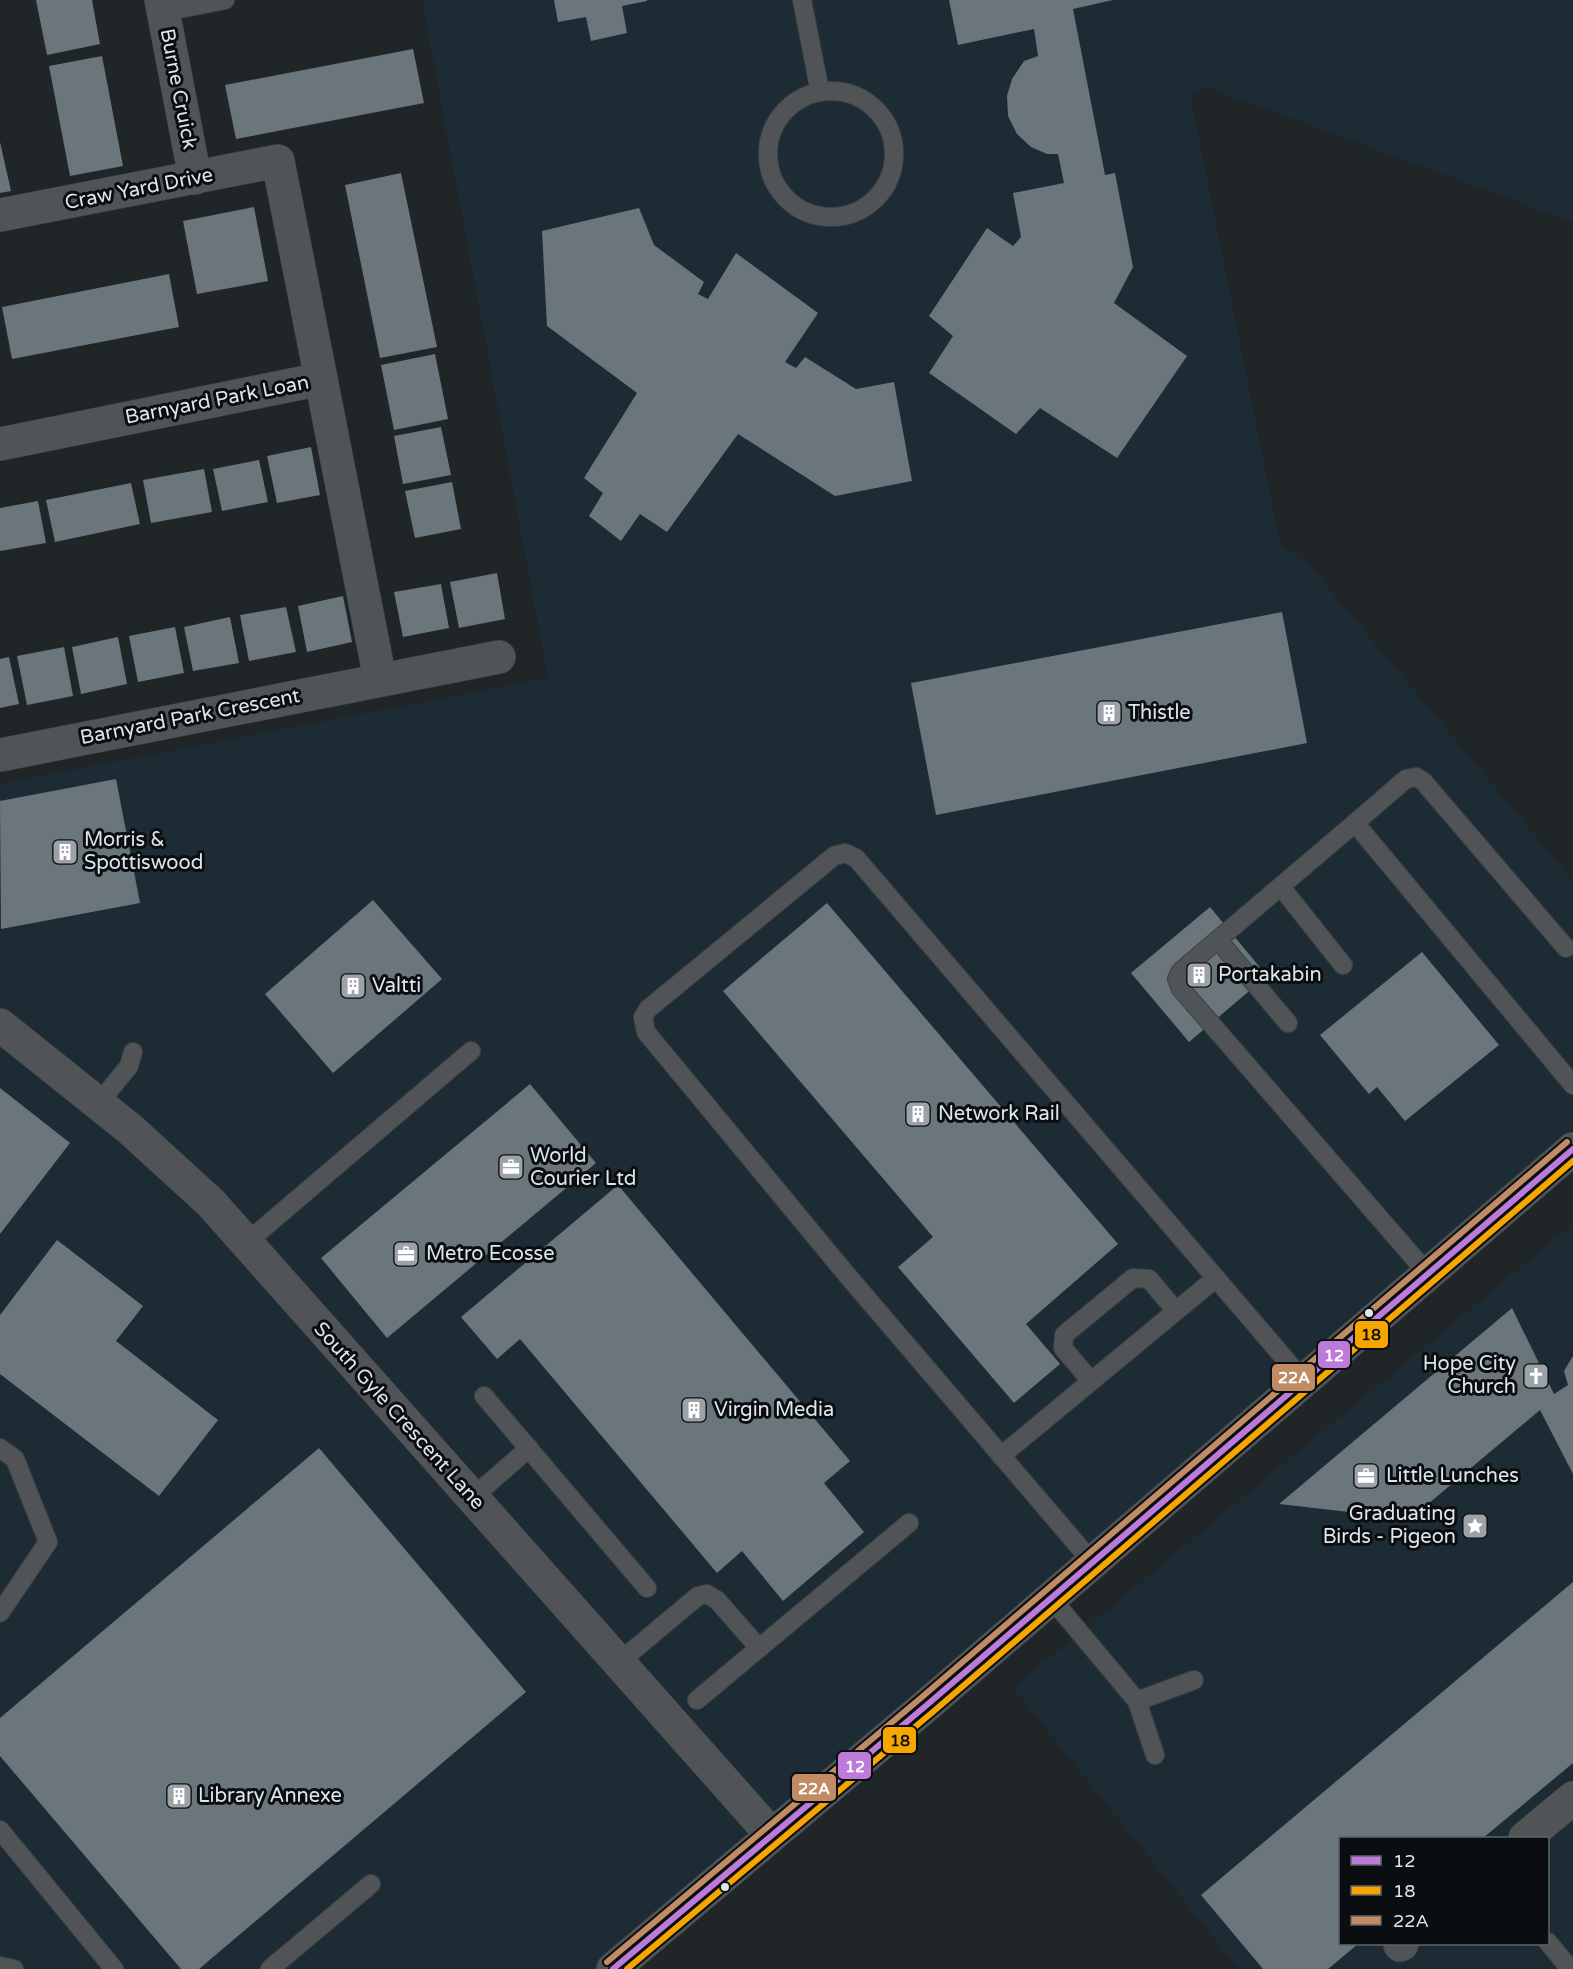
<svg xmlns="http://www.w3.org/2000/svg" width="1573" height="1969" font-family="'Varela Round',sans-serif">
	<rect width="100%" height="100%" fill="#202528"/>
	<g fill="#1d2c34" fill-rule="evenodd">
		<polygon points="422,0 1573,0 1573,222 1217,91 1207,88 1190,94 1280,543 1310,566 1573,881 1573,1129 728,1852 596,1969 0,1969 0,784 548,678"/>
		<path d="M1573 1224V1969H1239L1013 1688ZM1340 1838H1548V1944H1340Z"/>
	</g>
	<g fill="#6a757c">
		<polygon points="36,0 92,0 100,44 47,55"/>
		<polygon points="554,0 647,0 647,1 622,6 627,33 591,41 586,17 558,22"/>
		<polygon points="949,0 1113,0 1073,9 1105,175 1115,173 1133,267 1114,303 1187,356 1117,458 1040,408 1016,434 929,373 953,336 929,316 987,228 1013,246 1021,237 1013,193 1064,183 1058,154 1047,154 1031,147 1017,134 1008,116 1007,96 1012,79 1024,61 1038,56 1034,29 958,45"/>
		<polygon points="413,49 424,103 236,139 225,85"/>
		<polygon points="102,56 123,166 70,176 49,66"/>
		<polygon points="0,142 11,191 0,193"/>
		<polygon points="401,173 437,347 380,358 345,185"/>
		<polygon points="254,207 268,281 197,294 183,221"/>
		<polygon points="639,208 654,245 704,282 698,294 708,299 736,253 818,313 785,362 796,368 805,357 856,389 894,382 912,481 835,496 738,434 667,532 640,514 621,541 589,516 603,493 584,478 637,393 547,326 542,231"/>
		<polygon points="169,274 179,327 12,359 2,307"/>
		<polygon points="435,354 448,419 394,430 381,365"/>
		<polygon points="441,427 451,475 403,484 394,436"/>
		<polygon points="311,447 320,495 277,503 267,456"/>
		<polygon points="259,460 268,502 222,511 213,469"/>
		<polygon points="204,469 212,512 151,523 143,480"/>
		<polygon points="452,482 461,529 415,538 405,491"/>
		<polygon points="131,483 140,524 55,542 46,500"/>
		<polygon points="38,501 46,543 0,551 0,508"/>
		<polygon points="497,573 505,619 459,628 450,582"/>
		<polygon points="441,584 449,628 403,637 394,592"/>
		<polygon points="343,596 352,642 307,652 298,606"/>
		<polygon points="286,607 296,652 249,661 240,615"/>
		<polygon points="1282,612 1307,743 936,815 911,683"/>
		<polygon points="230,617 239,663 193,671 184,627"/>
		<polygon points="175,627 184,673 138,682 129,636"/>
		<polygon points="118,637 127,684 81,694 72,647"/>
		<polygon points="64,647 73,696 27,705 17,656"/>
		<polygon points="9,657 19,704 0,708 0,659"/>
		<polygon points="116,779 140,903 1,929 0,801"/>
		<polygon points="373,900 442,979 333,1073 265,994"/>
		<polygon points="827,903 1118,1244 1026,1324 1060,1364 1014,1403 898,1267 933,1237 723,991"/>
		<polygon points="1210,907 1267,976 1189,1042 1131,973"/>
		<polygon points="1422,952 1499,1045 1405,1121 1377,1087 1369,1094 1320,1035"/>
		<polygon points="530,1084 596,1163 387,1338 321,1258"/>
		<polygon points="0,1088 70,1143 0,1234"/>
		<polygon points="618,1185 850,1461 824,1483 864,1532 783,1601 742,1551 717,1573 520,1339 497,1359 461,1317"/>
		<polygon points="57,1240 143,1306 116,1341 218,1420 159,1496 0,1374 0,1315"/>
		<polygon points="1512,1308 1554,1394 1568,1385 1564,1371 1573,1356 1573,1474 1540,1410 1410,1519 1279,1504"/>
		<polygon points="319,1448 526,1692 199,1969 181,1969 0,1756 0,1718"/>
		<polygon points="1573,1582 1573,1763 1483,1838 1340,1838 1340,1944 1358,1944 1328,1969 1263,1969 1201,1895"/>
	</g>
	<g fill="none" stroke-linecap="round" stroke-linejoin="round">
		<g stroke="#3d4144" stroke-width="20">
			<g id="service">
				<polyline points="802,0 820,92"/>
				<polyline points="164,12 225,0"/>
				<circle cx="831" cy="154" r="63"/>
				<polyline points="1355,823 1406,779 1416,777 1423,781 1566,948"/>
				<polyline points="1281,887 1343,965"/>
				<polyline points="1218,940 1288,1023"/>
				<polyline points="99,1103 129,1066 133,1052"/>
				<polyline points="246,1243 471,1051"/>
				<polyline points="1428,1274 1181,989 1177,979 1181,971 1355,823 1573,1085"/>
				<polyline points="1091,1381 1063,1348 1064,1335 1133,1278 1149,1279 1176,1311"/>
				<polyline points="484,1396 647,1588"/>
				<polyline points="0,1448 15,1459 48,1542 0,1613"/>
				<polyline points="1001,1456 1216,1278"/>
				<polyline points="472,1498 529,1448"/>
				<polyline points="1093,1563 847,1275 646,1032 643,1017 648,1009 834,856 845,853 856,858 1304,1381"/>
				<polyline points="1051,1598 1137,1701 1155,1755"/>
				<polyline points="618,1663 698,1596 707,1594 717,1600 759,1648"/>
				<polyline points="697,1700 909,1523"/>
				<polyline points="1137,1701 1194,1680"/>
				<polyline points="0,1830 114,1969"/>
				<polyline points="1548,1942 1570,1969"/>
				<polyline points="0,1966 14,1969"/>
				<polyline points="270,1969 371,1884"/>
			</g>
		</g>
		<g stroke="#3d4144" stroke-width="34">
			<g id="minor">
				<polyline points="161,0 195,178"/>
				<polyline points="0,215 278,161 321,379 0,444"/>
				<polyline points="321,379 380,679"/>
				<polyline points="0,755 499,657"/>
				<polyline points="0,1025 130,1129 211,1203 771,1834"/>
				<polyline points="1525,1838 1573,1798"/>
				<polyline points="1400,1945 1402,1944"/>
			</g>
		</g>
		<g stroke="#3d4144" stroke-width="34">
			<polyline id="tertiary" points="613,1969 928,1704 1573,1149"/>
		</g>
		<use href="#service" stroke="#505456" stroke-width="18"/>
		<use href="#minor" stroke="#505456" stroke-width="33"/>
		<use href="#tertiary" stroke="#505456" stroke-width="33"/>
		<g stroke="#0a0e11" stroke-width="10">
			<polyline id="bus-1" points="613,1969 928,1704 1573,1149"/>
		</g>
		<g stroke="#0a0e11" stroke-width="10">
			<polyline id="bus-2" points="627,1969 934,1711 1573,1161"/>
		</g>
		<g stroke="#0a0e11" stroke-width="10">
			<polyline id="bus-3" points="607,1962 922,1697 1567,1142"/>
		</g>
		<use href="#bus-1" stroke="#bd7bd9" stroke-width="6"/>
		<use href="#bus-2" stroke="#f7a600" stroke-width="6"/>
		<use href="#bus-3" stroke="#c18c65" stroke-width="6"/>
	</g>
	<defs>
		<g id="building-square" transform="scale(1.35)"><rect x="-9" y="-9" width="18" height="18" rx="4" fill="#9ca2a6" stroke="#0a0e11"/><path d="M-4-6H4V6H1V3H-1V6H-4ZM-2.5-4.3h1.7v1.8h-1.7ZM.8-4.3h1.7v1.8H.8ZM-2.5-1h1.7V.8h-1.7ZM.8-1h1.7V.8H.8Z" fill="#fff"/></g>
		<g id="office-square" transform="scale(1.35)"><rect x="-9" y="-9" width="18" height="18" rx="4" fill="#9ca2a6" stroke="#0a0e11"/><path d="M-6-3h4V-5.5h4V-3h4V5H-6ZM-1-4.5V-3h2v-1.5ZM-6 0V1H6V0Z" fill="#fff"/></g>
		<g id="church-square" transform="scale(1.35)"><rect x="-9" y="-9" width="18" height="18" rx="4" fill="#9ca2a6" stroke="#0a0e11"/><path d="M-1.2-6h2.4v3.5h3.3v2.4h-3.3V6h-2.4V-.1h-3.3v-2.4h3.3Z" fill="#fff"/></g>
		<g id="sight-square" transform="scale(1.35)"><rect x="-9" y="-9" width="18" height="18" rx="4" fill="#9ca2a6" stroke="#0a0e11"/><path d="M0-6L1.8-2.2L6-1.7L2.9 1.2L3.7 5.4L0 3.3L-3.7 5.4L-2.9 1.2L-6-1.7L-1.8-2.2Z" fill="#fff"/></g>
	</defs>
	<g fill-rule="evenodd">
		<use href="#building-square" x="1109" y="713"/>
		<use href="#building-square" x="65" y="852"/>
		<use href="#building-square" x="1199" y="975"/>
		<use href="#building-square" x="353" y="986"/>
		<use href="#building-square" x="918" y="1114"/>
		<use href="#office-square" x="511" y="1167"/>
		<use href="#office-square" x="406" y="1254"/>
		<use href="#church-square" x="1536" y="1376"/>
		<use href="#building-square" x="694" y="1410"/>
		<use href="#office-square" x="1366" y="1476"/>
		<use href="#sight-square" x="1475" y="1526"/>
		<use href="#building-square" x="179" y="1796"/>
	</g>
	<g fill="#dfe6ea" stroke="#0a0e11" stroke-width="2">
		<circle cx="1369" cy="1313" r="5"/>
		<circle cx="725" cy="1887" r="5"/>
	</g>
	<g text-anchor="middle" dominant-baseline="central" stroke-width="6" stroke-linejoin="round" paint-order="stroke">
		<g font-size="20" fill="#dfe6ea" stroke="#0a0e11">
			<text transform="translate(178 89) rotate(79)">Burne Cruick</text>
			<text transform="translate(139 189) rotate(-11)">Craw Yard Drive</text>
			<text transform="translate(217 400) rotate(-11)">Barnyard Park Loan</text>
			<text transform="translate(190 717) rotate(-11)">Barnyard Park Crescent</text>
			<text transform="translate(399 1416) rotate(48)">South Gyle Crescent Lane</text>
		</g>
		<g font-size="20" fill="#dfe6ea" stroke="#0a0e11" text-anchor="start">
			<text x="1128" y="713">Thistle</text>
			<text x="84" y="840">Morris &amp;<tspan x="84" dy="23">Spottiswood</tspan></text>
			<text x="1218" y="975">Portakabin</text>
			<text x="372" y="986">Valtti</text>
			<text x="938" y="1114">Network Rail</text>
			<text x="530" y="1156">World<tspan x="530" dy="23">Courier Ltd</tspan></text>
			<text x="426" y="1254">Metro Ecosse</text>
			<text x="1516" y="1364" text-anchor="end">Hope City<tspan x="1516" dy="23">Church</tspan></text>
			<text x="714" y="1410">Virgin Media</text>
			<text x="1386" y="1476">Little Lunches</text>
			<text x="1456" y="1514" text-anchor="end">Graduating<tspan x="1456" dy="23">Birds - Pigeon</tspan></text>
			<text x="198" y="1796">Library Annexe</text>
		</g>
	</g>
	<g stroke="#0a0e11" stroke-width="2">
		<rect x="1354" y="1320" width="35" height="29" rx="6" fill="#f7a600"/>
		<rect x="1317" y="1340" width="34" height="29" rx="6" fill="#bd7bd9"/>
		<rect x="1271" y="1363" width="45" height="29" rx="6" fill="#c18c65"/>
		<rect x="882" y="1726" width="35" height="28" rx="6" fill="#f7a600"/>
		<rect x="837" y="1751" width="35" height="29" rx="6" fill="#bd7bd9"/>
		<rect x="791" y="1773" width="46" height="29" rx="6" fill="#c18c65"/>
	</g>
	<g font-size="16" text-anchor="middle" font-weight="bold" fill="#fff">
		<text x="1334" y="1361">12</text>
		<text x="1294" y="1383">22A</text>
		<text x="855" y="1772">12</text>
		<text x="814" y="1794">22A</text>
	</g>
	<g font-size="16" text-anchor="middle" font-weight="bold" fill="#111">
		<text x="1371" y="1340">18</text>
		<text x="900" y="1746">18</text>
	</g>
	<rect x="1339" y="1837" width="210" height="108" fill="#0a0e11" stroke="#5f6468" stroke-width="1.5"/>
	<rect x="1351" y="1856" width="30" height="9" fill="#bd7bd9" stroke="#5f6468" stroke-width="1.5"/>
	<text x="1393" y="1867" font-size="18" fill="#dfe6ea">12</text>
	<rect x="1351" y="1886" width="30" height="9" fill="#f7a600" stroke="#5f6468" stroke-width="1.5"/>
	<text x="1393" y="1897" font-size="18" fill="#dfe6ea">18</text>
	<rect x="1351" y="1916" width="30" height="9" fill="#c18c65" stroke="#5f6468" stroke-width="1.5"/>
	<text x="1393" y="1927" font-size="18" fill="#dfe6ea">22A</text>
</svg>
